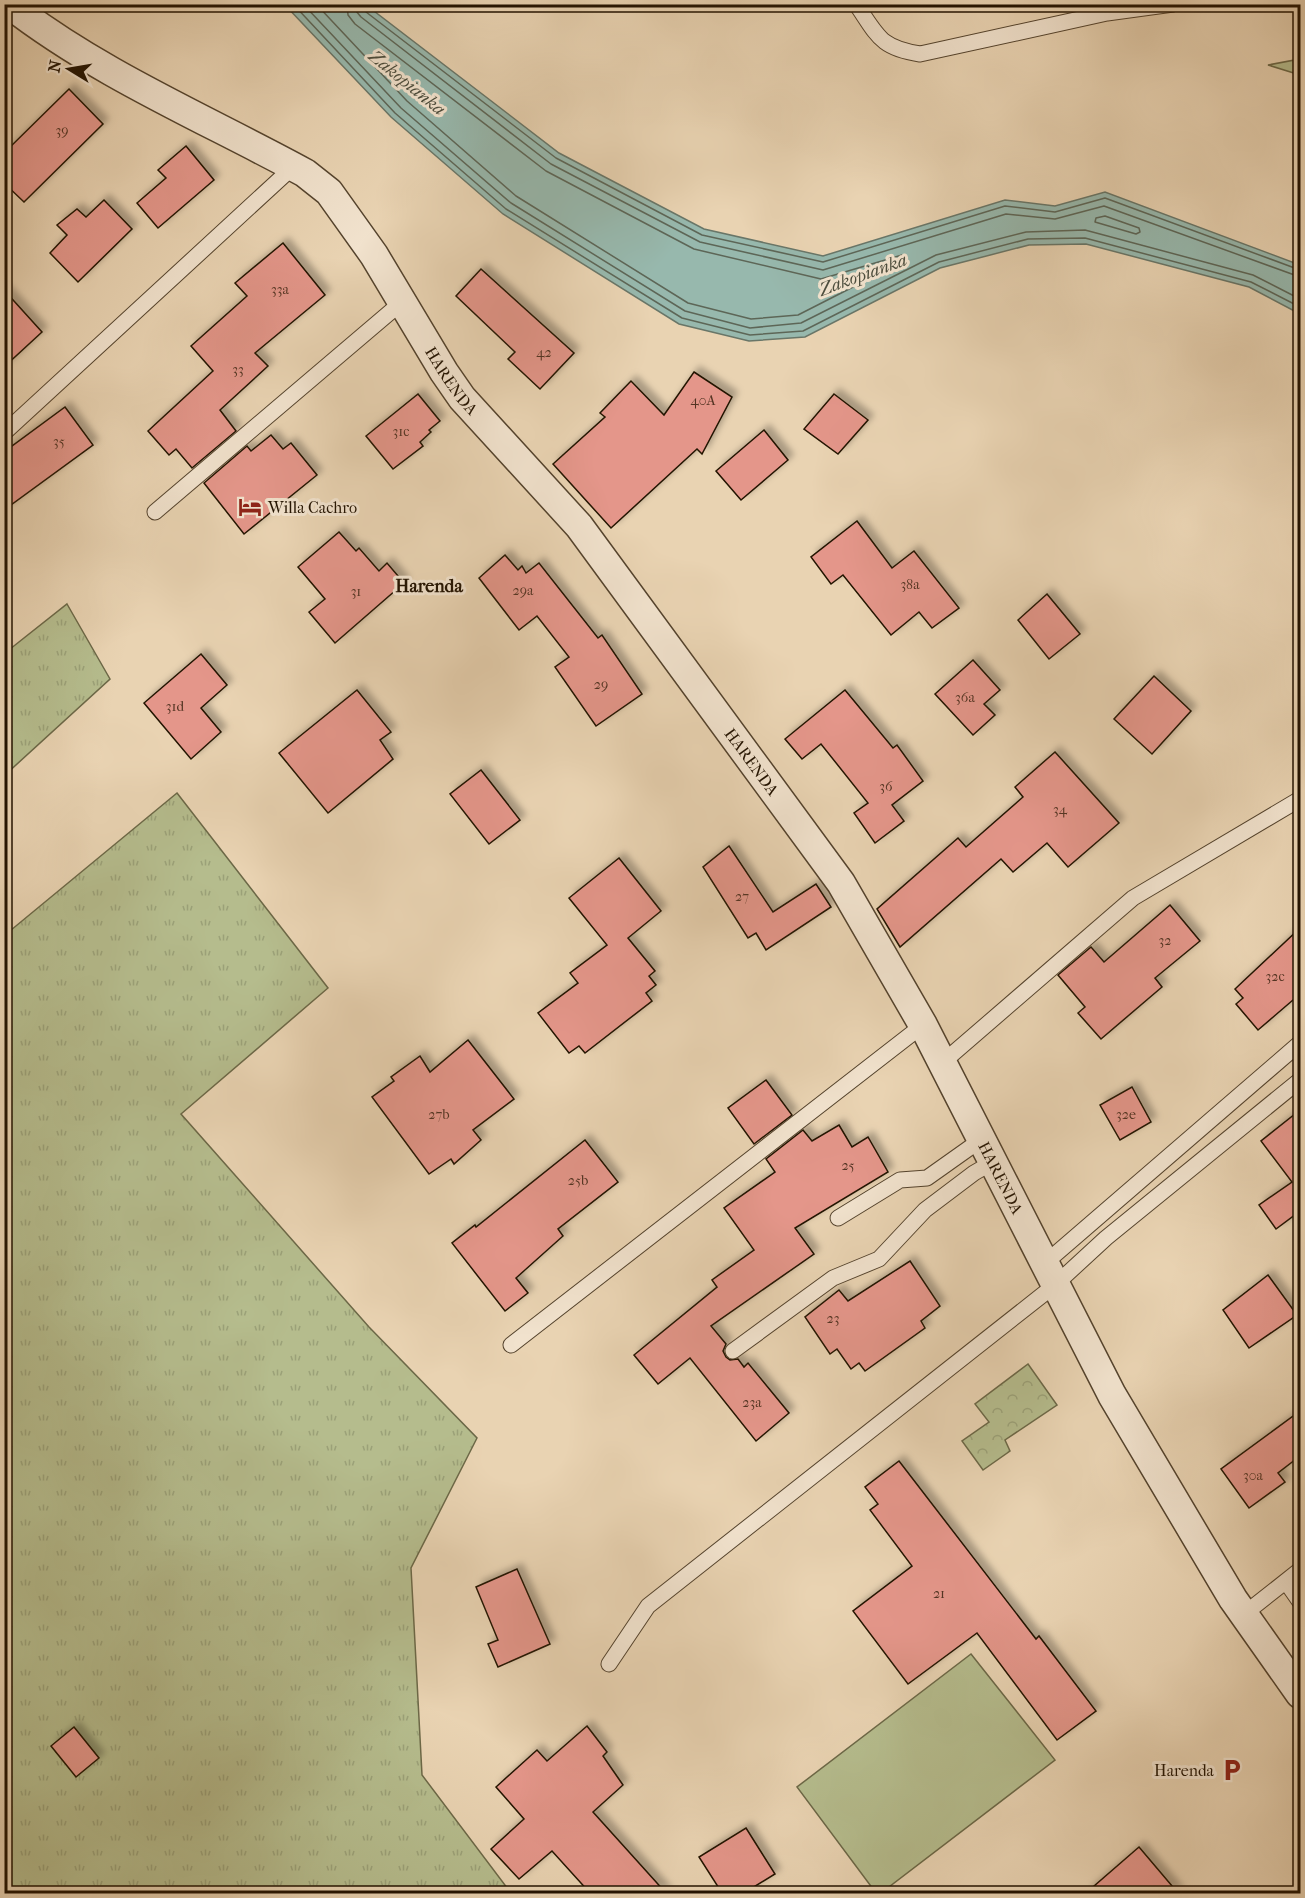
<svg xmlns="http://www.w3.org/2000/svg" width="1305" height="1898" font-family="'IM FELL French Canon',serif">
	<defs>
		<pattern id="grass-tufts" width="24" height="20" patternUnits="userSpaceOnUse" patternTransform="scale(1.5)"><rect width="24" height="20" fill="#b5bc8d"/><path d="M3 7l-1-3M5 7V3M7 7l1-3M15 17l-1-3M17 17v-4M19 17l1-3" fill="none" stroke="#9ba178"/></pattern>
		<pattern id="park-crowns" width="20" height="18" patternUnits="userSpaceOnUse" patternTransform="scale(1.5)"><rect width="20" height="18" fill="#b5bc8d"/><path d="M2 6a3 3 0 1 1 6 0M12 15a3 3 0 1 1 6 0" fill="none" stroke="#9ba178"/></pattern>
		<filter id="shadow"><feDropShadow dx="5.5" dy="-5.5" stdDeviation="3" flood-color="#0004"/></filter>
	</defs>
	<rect width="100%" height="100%" fill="#e9d3b2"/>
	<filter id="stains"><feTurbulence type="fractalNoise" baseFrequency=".00333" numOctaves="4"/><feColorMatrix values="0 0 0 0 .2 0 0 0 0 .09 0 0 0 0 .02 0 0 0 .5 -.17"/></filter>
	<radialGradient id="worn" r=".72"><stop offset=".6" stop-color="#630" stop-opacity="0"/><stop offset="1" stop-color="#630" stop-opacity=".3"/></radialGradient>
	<g fill="url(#grass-tufts)" stroke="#6c6847" stroke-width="1.5">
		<polygon points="67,604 110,679 5,775 5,653"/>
		<polygon points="177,793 328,988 181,1114 369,1327 477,1438 411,1568 422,1775 511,1893 5,1894 5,935"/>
	</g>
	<g fill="url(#park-crowns)" stroke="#6c6847" stroke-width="1.5">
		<polygon points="1300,59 1300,75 1268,65"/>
		<polygon points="1028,1364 1057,1405 1005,1440 1010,1451 983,1470 962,1441 989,1422 975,1404"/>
	</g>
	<polygon fill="#b5bc8d" stroke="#6c6847" stroke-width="1.5" points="971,1654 1055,1760 881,1893 876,1893 797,1787"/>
	<polygon fill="#97b8ad" stroke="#697668" stroke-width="1.5" points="285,5 366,5 559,153 704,229 823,256 1005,200 1055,206 1105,192 1300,265 1300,314 1249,287 1086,244 1029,245 940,268 805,337 749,341 679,324 503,214 391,117"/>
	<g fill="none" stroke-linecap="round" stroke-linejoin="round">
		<g stroke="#5d6657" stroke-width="1.5">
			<polyline points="293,4 395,113 506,209 682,318 750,335 803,331 939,262 1028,239 1085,238 1251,282 1300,307"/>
			<polyline points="303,4 401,108 511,203 685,311 750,328 801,323 936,255 1026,232 1085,230 1253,275 1300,299"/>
			<polyline points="316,4 407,101 516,196 688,303 751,319 798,315 906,260 905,256 902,255 821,279 694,249 546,171 355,24 348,15 347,4"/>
			<polyline points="356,4 356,11 361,17 551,164 700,242 823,270 1006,214 1055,219 1104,206 1300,277"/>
			<polyline points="363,4 366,12 556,158 702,235 823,262 1005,206 1055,212 1105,198 1300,270"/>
			<polygon points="1105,216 1139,228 1140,232 1136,234 1095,222 1096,218"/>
		</g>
	</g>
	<g fill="#e4968a" stroke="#231301" stroke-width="1.5" filter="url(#shadow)">
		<polygon points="69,89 103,124 24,202 4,183 4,153"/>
		<polygon points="186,146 214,180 158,228 137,203 166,178 158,170"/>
		<polygon points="104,200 132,229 78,282 50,253 67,235 57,225 77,209 86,217"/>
		<polygon points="283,243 325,295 255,353 268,366 220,410 236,431 192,468 176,449 169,455 148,431 213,371 191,346 247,296 235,283"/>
		<polygon points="481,269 574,353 540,389 508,359 515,352 456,296"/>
		<polygon points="4,290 42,332 4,367"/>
		<polygon points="694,372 732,397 702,454 697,449 611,528 553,464 605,417 600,413 631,381 664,415"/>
		<polygon points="418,394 440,421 429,430 431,432 420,442 423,446 393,469 366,436"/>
		<polygon points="834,394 868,420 838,454 804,429"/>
		<polygon points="65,407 93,445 4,510 4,452"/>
		<polygon points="764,430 788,460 741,500 716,471"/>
		<polygon points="271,435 283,449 291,443 317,475 244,534 204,483 247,446 251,451"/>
		<polygon points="857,521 892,568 914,551 959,608 932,628 919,612 891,635 843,575 831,584 811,557"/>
		<polygon points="339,532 356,551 359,548 379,571 387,563 404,583 335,643 309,612 325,599 298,567"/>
		<polygon points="505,555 518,570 522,566 526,573 539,563 598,638 602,635 642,694 596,726 555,667 569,657 537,616 519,630 479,578"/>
		<polygon points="1047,594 1080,634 1049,659 1018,620"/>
		<polygon points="201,654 227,685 201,708 221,732 191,759 144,703"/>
		<polygon points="973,660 1000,690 984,704 995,715 973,735 935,694"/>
		<polygon points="1154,676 1191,711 1152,754 1114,719"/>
		<polygon points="357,690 391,732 380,740 393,759 328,813 279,753"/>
		<polygon points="845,690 893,748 897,745 923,781 892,805 904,821 875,843 854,813 868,803 821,744 802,759 785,739"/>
		<polygon points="1055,752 1119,823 1068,867 1047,843 1013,872 1001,859 900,947 877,909 958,838 966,847 1023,797 1015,787"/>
		<polygon points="481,770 520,820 489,844 450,794"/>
		<polygon points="729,846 773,912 816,884 831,907 766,950 756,933 748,938 703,867"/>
		<polygon points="619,858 661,911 628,938 655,971 649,976 656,985 646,993 652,1001 585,1053 579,1046 569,1053 538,1013 578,983 570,973 607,945 569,898"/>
		<polygon points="1170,905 1200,941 1155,978 1162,987 1101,1039 1078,1013 1085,1007 1058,975 1091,947 1104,962"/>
		<polygon points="1300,928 1300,994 1258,1030 1236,1004 1243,998 1235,989"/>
		<polygon points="468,1040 514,1099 473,1130 481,1140 454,1164 451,1159 429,1174 372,1097 394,1081 391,1077 420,1056 430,1072"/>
		<polygon points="766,1080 792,1115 754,1144 728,1108"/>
		<polygon points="1132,1087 1151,1122 1120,1140 1100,1105"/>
		<polygon points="1300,1110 1300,1211 1276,1229 1259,1205 1292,1182 1261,1141"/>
		<polygon points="839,1125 852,1147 868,1137 888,1172 795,1228 814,1254 711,1326 726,1344 723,1351 726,1357 730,1360 738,1359 744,1367 748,1363 789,1413 756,1441 690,1358 658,1384 634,1355 717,1287 712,1280 754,1250 724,1208 775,1172 766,1159 803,1130 812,1141"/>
		<polygon points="585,1140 618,1182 558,1229 563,1236 516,1278 528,1293 505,1311 452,1243 475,1225 476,1227"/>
		<polygon points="910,1261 940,1306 921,1321 925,1328 865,1371 859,1363 851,1369 837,1349 830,1354 805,1317 839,1290 848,1301"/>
		<polygon points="1268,1275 1297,1315 1249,1348 1223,1310"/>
		<polygon points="1300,1411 1300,1456 1278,1473 1285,1482 1249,1508 1221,1469"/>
		<polygon points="899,1461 1036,1639 1039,1636 1096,1711 1057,1740 977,1633 908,1684 853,1611 912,1566 870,1510 878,1504 865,1487"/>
		<polygon points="517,1569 550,1644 498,1667 488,1644 498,1640 476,1587"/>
		<polygon points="587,1726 607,1752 603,1756 623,1785 593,1812 666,1893 590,1893 552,1851 519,1879 491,1849 524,1819 496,1787 537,1750 547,1761"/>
		<polygon points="74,1727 99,1758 76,1777 51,1746"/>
		<polygon points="746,1828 775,1874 744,1893 722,1893 699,1857"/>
		<polygon points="1139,1847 1178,1893 1086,1893"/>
	</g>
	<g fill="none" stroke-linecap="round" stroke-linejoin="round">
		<g stroke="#54432d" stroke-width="17">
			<g id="lane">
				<path d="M856 4C878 36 880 48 920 54L1107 13 1173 4"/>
				<polyline points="4,433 293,167"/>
				<polyline points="155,512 402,302"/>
				<polyline points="942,1063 1133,898 1300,799"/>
				<polyline points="838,1218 900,1180 927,1178 982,1139"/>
				<polyline points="1044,1264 1300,1043"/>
				<polyline points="511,1345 923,1025"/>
				<polyline points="733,1351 833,1278 879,1259 925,1210 974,1173 993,1162"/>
				<polyline points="1286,1582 1300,1602"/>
				<polyline points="1243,1615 1300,1570"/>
				<polyline points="609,1664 648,1606 1055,1285 1106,1238 1300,1080"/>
			</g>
		</g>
		<g stroke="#54432d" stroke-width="31">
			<g id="street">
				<path id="s1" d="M9 4C99 74 206 119 305 173L329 192 374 255 444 372 462 398 579 526 841 883 923 1025 1112 1395 1233 1599 1300 1694"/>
			</g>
		</g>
		<use href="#lane" stroke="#f1e2cd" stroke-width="15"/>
		<use href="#street" stroke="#f1e2cd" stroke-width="28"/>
	</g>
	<defs>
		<g id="hotel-bare" transform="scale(1.8)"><path d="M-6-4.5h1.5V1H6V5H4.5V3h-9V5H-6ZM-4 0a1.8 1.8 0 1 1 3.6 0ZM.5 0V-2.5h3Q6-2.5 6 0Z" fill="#8f2418" stroke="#f1e2cd" stroke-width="2.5" paint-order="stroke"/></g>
		<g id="parking-bare" transform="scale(1.8)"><path d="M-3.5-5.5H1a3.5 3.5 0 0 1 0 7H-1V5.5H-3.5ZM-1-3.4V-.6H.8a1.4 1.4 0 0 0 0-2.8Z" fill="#8f2418" stroke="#f1e2cd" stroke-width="2.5" paint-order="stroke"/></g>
	</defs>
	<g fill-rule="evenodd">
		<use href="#hotel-bare" x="250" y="507"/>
		<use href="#parking-bare" x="1232" y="1770"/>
	</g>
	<g text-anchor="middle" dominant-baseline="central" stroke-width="6" stroke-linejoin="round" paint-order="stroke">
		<g font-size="14" fill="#533423">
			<text x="62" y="130">39</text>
			<text x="280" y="289">33a</text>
			<text x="544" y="352">42</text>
			<text x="238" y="369">33</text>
			<text x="703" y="400">40A</text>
			<text x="401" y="431">31c</text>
			<text x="59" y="441">35</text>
			<text x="910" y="584">38a</text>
			<text x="523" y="590">29a</text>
			<text x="356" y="591">31</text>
			<text x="601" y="684">29</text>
			<text x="965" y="697">36a</text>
			<text x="175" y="706">31d</text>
			<text x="886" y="786">36</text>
			<text x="1060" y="809">34</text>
			<text x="742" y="896">27</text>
			<text x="1165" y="940">32</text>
			<text x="1275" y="976">32c</text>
			<text x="439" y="1114">27b</text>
			<text x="1126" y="1114">32e</text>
			<text x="848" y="1165">25</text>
			<text x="578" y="1180">25b</text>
			<text x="833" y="1318">23</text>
			<text x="752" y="1402">23a</text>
			<text x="1253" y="1475">30a</text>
			<text x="939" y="1593">21</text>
		</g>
		<g font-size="16" fill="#231301" stroke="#f1e2cd">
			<text stroke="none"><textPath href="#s1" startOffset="597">HARENDA</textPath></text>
			<text stroke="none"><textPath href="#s1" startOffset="1083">HARENDA</textPath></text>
			<text stroke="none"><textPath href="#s1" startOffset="1569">HARENDA</textPath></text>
		</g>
		<g font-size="16" fill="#231301" stroke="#f1e2cd" text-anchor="start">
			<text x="268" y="507">Willa Cachro</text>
			<text x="1214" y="1770" text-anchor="end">Harenda</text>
		</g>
		<g font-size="18" font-style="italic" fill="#4c4d3d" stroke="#f1e2cd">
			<text transform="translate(407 83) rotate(39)">Zakopianka</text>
			<text transform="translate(863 275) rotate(-20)">Zakopianka</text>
		</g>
		<g font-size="18" font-weight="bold" fill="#231301" stroke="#f1e2cd">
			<text x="429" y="586">Harenda</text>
		</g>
	</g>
	<rect width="1305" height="1898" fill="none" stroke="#e9d3b2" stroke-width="24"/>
	<rect x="6" y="6" width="1293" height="1886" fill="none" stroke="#231301" stroke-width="3"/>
	<rect x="12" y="12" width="1281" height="1874" fill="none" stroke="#231301" stroke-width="1.5"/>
	<g transform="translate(69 69) rotate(281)" stroke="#f1e2cd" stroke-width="4.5" paint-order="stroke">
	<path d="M0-4.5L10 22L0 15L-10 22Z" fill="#231301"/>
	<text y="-9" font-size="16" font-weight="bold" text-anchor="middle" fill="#231301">N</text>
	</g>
	<rect width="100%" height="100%" filter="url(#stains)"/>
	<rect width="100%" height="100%" fill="url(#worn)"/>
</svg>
